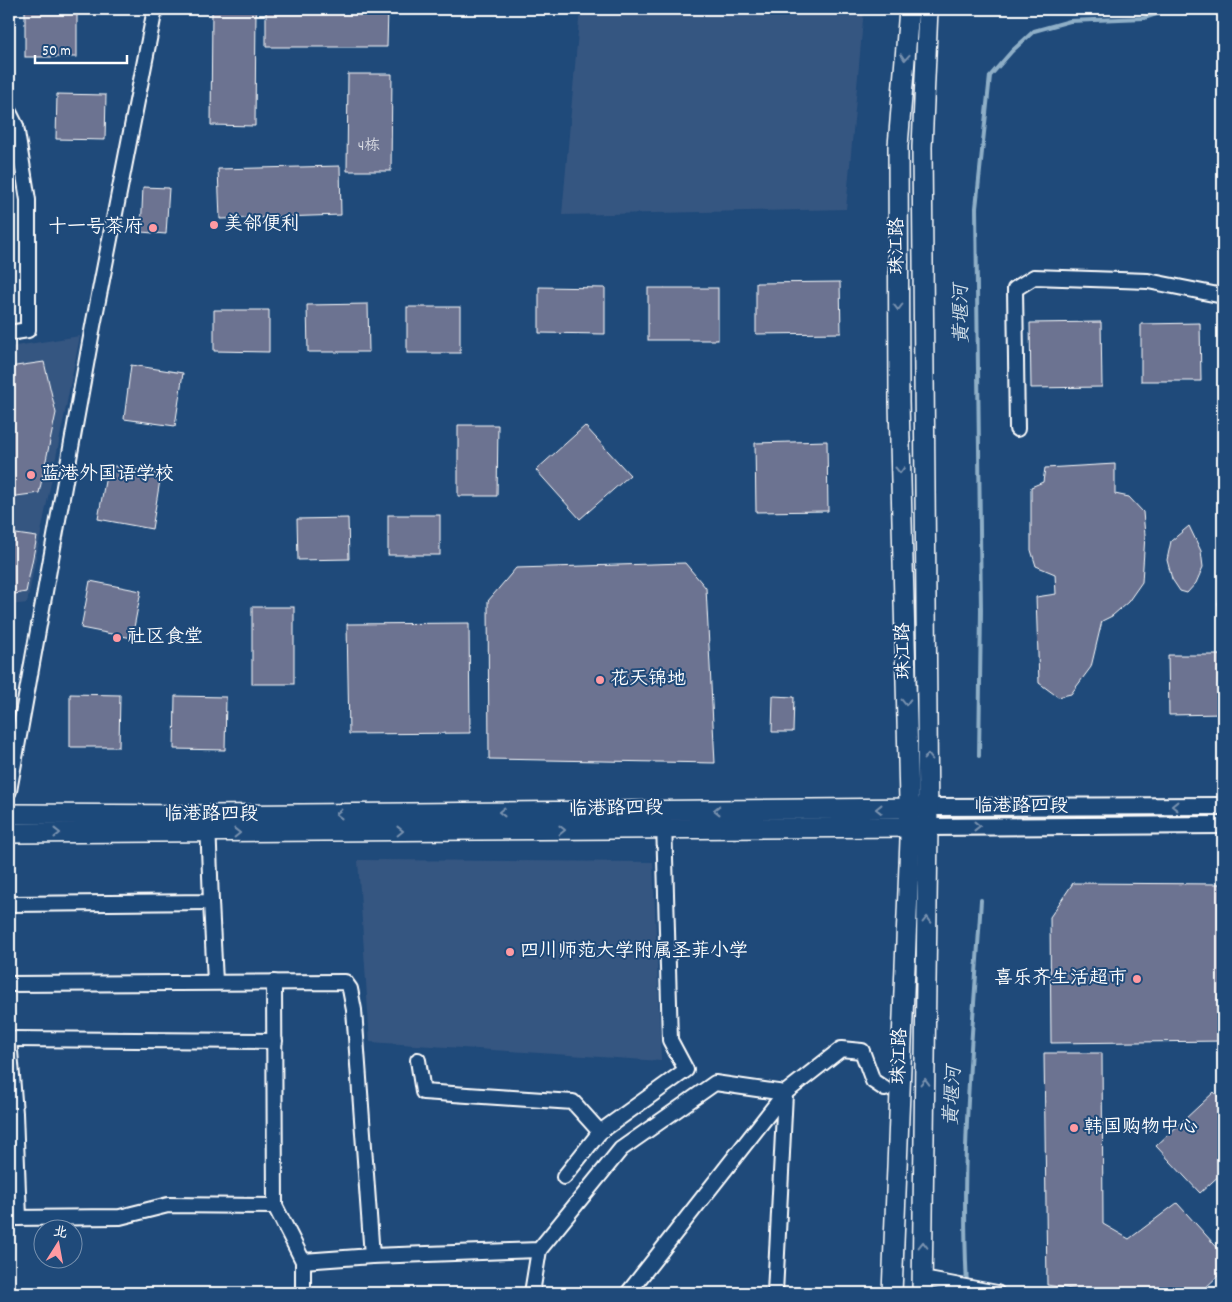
<svg xmlns="http://www.w3.org/2000/svg" width="1232" height="1302" font-family="Dekko,'LXGW WenKai TC',sans-serif">
	<rect width="100%" height="100%" fill="#1f4a7a"/>
	<filter id="ink" filterUnits="userSpaceOnUse"><feTurbulence type="fractalNoise" baseFrequency=".02" numOctaves="2"/><feDisplacementMap in="SourceGraphic" scale="10" xChannelSelector="R" yChannelSelector="G"/><feConvolveMatrix kernelMatrix="1 2 1 2 8 2 1 2 1" color-interpolation-filters="sRGB"/></filter>
	<g filter="url(#ink)">
		<g fill="#365681">
			<polygon points="580,9 864,9 846,209 562,215"/>
			<polygon points="80,336 27,603 9,605 9,347"/>
			<polygon points="358,860 653,862 661,1061 370,1042"/>
		</g>
		<g fill="none" stroke-linecap="round" stroke-linejoin="round">
			<g stroke="#8fafc7" stroke-width="4">
				<polyline points="979,756 981,610 976,208 990,76 1012,51 1034,31 1070,21 1144,18 1172,9"/>
				<path d="M967 1285C960 1157 973 1028 981 900"/>
			</g>
		</g>
		<g fill="#6c7391" stroke="#fff">
			<rect x="25" y="9" width="52" height="48"/>
			<polygon points="212,9 256,9 255,126 211,125"/>
			<polygon points="266,9 388,9 387,47 266,47"/>
			<polygon points="348,74 392,74 391,171 347,171"/>
			<polygon points="57,94 106,95 105,140 56,139"/>
			<polygon points="340,166 341,215 220,219 218,169"/>
			<polygon points="143,187 169,188 166,234 141,232"/>
			<polygon points="840,282 841,333 756,334 756,283"/>
			<polygon points="539,287 605,288 605,334 539,333"/>
			<rect x="648" y="288" width="70" height="52"/>
			<polygon points="368,304 369,352 308,352 307,305"/>
			<rect x="407" y="307" width="53" height="46"/>
			<polygon points="214,310 269,310 269,352 214,351"/>
			<polygon points="1101,322 1102,387 1031,388 1030,323"/>
			<polygon points="1200,323 1201,381 1141,381 1141,324"/>
			<polygon points="44,362 56,413 39,493 9,497 9,367"/>
			<polygon points="131,365 183,373 175,426 124,419"/>
			<polygon points="458,425 498,425 497,496 458,496"/>
			<polygon points="585,426 630,475 580,519 536,470"/>
			<polygon points="827,441 828,511 756,512 755,443"/>
			<polygon points="1115,464 1115,494 1129,497 1143,512 1145,535 1142,582 1128,602 1112,616 1102,621 1091,667 1071,694 1058,697 1039,683 1036,597 1056,594 1055,574 1036,566 1031,550 1031,487 1043,482 1045,468"/>
			<polygon points="108,465 161,474 152,529 98,519"/>
			<rect x="388" y="515" width="52" height="40"/>
			<polygon points="348,518 349,559 298,560 297,519"/>
			<polygon points="1189,526 1201,551 1203,567 1196,583 1187,593 1180,591 1172,579 1167,560 1171,541"/>
			<polygon points="9,533 37,537 26,592 9,595"/>
			<polygon points="685,563 706,588 715,763 489,759 488,601 516,568"/>
			<polygon points="90,581 141,591 132,638 81,628"/>
			<polygon points="1223,588 1223,611 1219,610 1218,603"/>
			<rect x="252" y="607" width="42" height="77"/>
			<polygon points="469,623 470,733 349,734 347,624"/>
			<polygon points="1168,655 1223,655 1223,714 1169,715"/>
			<polygon points="70,694 120,695 119,747 70,747"/>
			<polygon points="175,696 226,697 225,750 174,749"/>
			<polygon points="773,696 794,697 793,732 772,732"/>
			<polygon points="1073,883 1223,884 1223,1041 1051,1043 1050,917"/>
			<polygon points="1044,1053 1102,1053 1103,1224 1129,1239 1177,1203 1223,1254 1223,1271 1200,1293 1096,1293 1047,1285"/>
			<polygon points="1214,1092 1223,1102 1223,1172 1200,1193 1156,1146"/>
		</g>
		<g fill="none" stroke-linecap="round" stroke-linejoin="round">
			<g stroke="#fff" stroke-width="18">
				<g id="minor">
					<polyline points="9,112 16,126 28,200 28,330 9,333"/>
					<polyline points="1017,429 1015,289 1034,277 1148,281 1223,296"/>
					<polyline points="9,791 93,326 155,9"/>
					<polyline points="211,902 215,982"/>
					<polyline points="9,904 211,902 208,822"/>
					<polyline points="274,982 275,1206"/>
					<polyline points="9,984 345,982 350,989 354,1010 372,1256 539,1250 621,1149 715,1083 785,1093 841,1049 862,1051 873,1081 885,1089"/>
					<polyline points="9,1039 15,1113 19,1218"/>
					<polyline points="10,1039 275,1041"/>
					<polyline points="418,1060 423,1092 573,1102 600,1132"/>
					<polyline points="564,1177 600,1132 686,1070 670,1040 664,821"/>
					<polyline points="9,1218 120,1217 168,1205 275,1206 303,1261 303,1293"/>
					<polyline points="303,1261 372,1256"/>
					<polyline points="923,1279 997,1293"/>
					<polyline points="532,1293 539,1250"/>
					<polyline points="628,1293 785,1093"/>
					<polyline points="775,1293 785,1093"/>
				</g>
			</g>
			<g stroke="#fff" stroke-width="20">
				<g id="tertiary">
					<polyline points="928,807 1223,806"/>
					<polyline points="928,827 1223,825"/>
				</g>
			</g>
			<g stroke="#fff" stroke-width="22">
				<g id="secondary">
					<polyline points="9,814 208,815 919,808"/>
					<polyline points="9,833 920,827"/>
					<polyline points="892,1293 910,840 899,402 898,146 909,9"/>
					<polyline points="922,1293 928,827 922,147 928,9"/>
				</g>
			</g>
			<use href="#minor" stroke="#1f4a7a" stroke-width="14"/>
			<use href="#tertiary" stroke="#1f4a7a" stroke-width="16"/>
			<use href="#secondary" stroke="#1f4a7a" stroke-width="19"/>
		</g>
		<defs><path id="oneway-chevron" d="M-2-3.5L2.5 0L-2 3.5" fill="none" stroke-width="1.6" stroke-linecap="round" stroke-linejoin="round" transform="scale(1.25)"/></defs>
		<g stroke="#7992af">
			<use href="#oneway-chevron" transform="translate(905 57) rotate(94)"/>
			<use href="#oneway-chevron" transform="translate(898 307) rotate(90)"/>
			<use href="#oneway-chevron" transform="translate(900 470) rotate(89)"/>
			<use href="#oneway-chevron" transform="translate(906 702) rotate(89)"/>
			<use href="#oneway-chevron" transform="translate(928 757) rotate(-90)"/>
			<use href="#oneway-chevron" transform="translate(1175 806) rotate(180)"/>
			<use href="#oneway-chevron" transform="translate(879 809) rotate(180)"/>
			<use href="#oneway-chevron" transform="translate(717 810) rotate(180)"/>
			<use href="#oneway-chevron" transform="translate(502 812) rotate(179)"/>
			<use href="#oneway-chevron" transform="translate(339 814) rotate(179)"/>
			<use href="#oneway-chevron" transform="translate(977 826)"/>
			<use href="#oneway-chevron" transform="translate(562 830) rotate(-1)"/>
			<use href="#oneway-chevron" transform="translate(400 831) rotate(-1)"/>
			<use href="#oneway-chevron" transform="translate(57 833)"/>
			<use href="#oneway-chevron" transform="translate(237 833) rotate(-1)"/>
			<use href="#oneway-chevron" transform="translate(927 920) rotate(-89)"/>
			<use href="#oneway-chevron" transform="translate(925 1082) rotate(-89)"/>
			<use href="#oneway-chevron" transform="translate(923 1245) rotate(-89)"/>
		</g>
	</g>
	<g fill="#ff9aa2" stroke="#1f4a7a" stroke-width="2">
		<circle cx="214" cy="225" r="5"/>
		<circle cx="153" cy="228" r="5"/>
		<circle cx="31" cy="475" r="5"/>
		<circle cx="117" cy="638" r="5"/>
		<circle cx="600" cy="680" r="5"/>
		<circle cx="510" cy="952" r="5"/>
		<circle cx="1137" cy="979" r="5"/>
		<circle cx="1074" cy="1128" r="5"/>
	</g>
	<g text-anchor="middle" dominant-baseline="central" stroke-width="4" stroke-linejoin="round" paint-order="stroke">
		<g font-size="16" fill="#dadce4">
			<text x="369" y="146">4栋</text>
		</g>
		<g font-size="19" fill="#fff" stroke="#1f4a7a" text-anchor="start">
			<text x="224" y="225">美邻便利</text>
			<text x="143" y="228" text-anchor="end">十一号茶府</text>
			<text x="41" y="475">蓝港外国语学校</text>
			<text x="127" y="638">社区食堂</text>
			<text x="610" y="680">花天锦地</text>
			<text x="520" y="952">四川师范大学附属圣菲小学</text>
			<text x="1127" y="979" text-anchor="end">喜乐齐生活超市</text>
			<text x="1084" y="1128">韩国购物中心</text>
		</g>
		<g font-size="19" fill="#fff" stroke="#1f4a7a">
			<text transform="translate(898 246) rotate(-90)">珠江路</text>
			<text transform="translate(905 651) rotate(-91)">珠江路</text>
			<text x="1021" y="807">临港路四段</text>
			<text transform="translate(616 810) rotate(-1)">临港路四段</text>
			<text x="211" y="815">临港路四段</text>
			<text transform="translate(901 1056) rotate(-88)">珠江路</text>
		</g>
		<g font-size="20" font-style="italic" fill="#d0dee8" stroke="#1f4a7a">
			<text transform="translate(963 314) rotate(-91)">黄堰河</text>
			<text transform="translate(954 1096) rotate(-87)">黄堰河</text>
		</g>
	</g>
	<rect width="1232" height="1302" fill="none" stroke="#1f4a7a" stroke-width="30"/>
	<rect x="15" y="15" width="1202" height="1272" fill="none" stroke="#fff" stroke-width="2" filter="url(#ink)"/>
	<g transform="translate(58 1244) rotate(11)"><circle r="24" fill="#1f4a7a" stroke="#7992af"/>
	<path d="M0-4L9 19L0 12L-9 19Z" fill="#ff9aa2"/>
	<text y="-8" font-size="14" font-weight="bold" text-anchor="middle" fill="#ffffff">北</text>
	</g>
	<path d="M35 55v8h92v-8" fill="none" stroke="#ffffff" stroke-width="2.5"/>
	<text x="42" y="55" font-size="15" fill="#ffffff" stroke="#1f4a7a" stroke-width="4" paint-order="stroke">50 m</text>
</svg>
